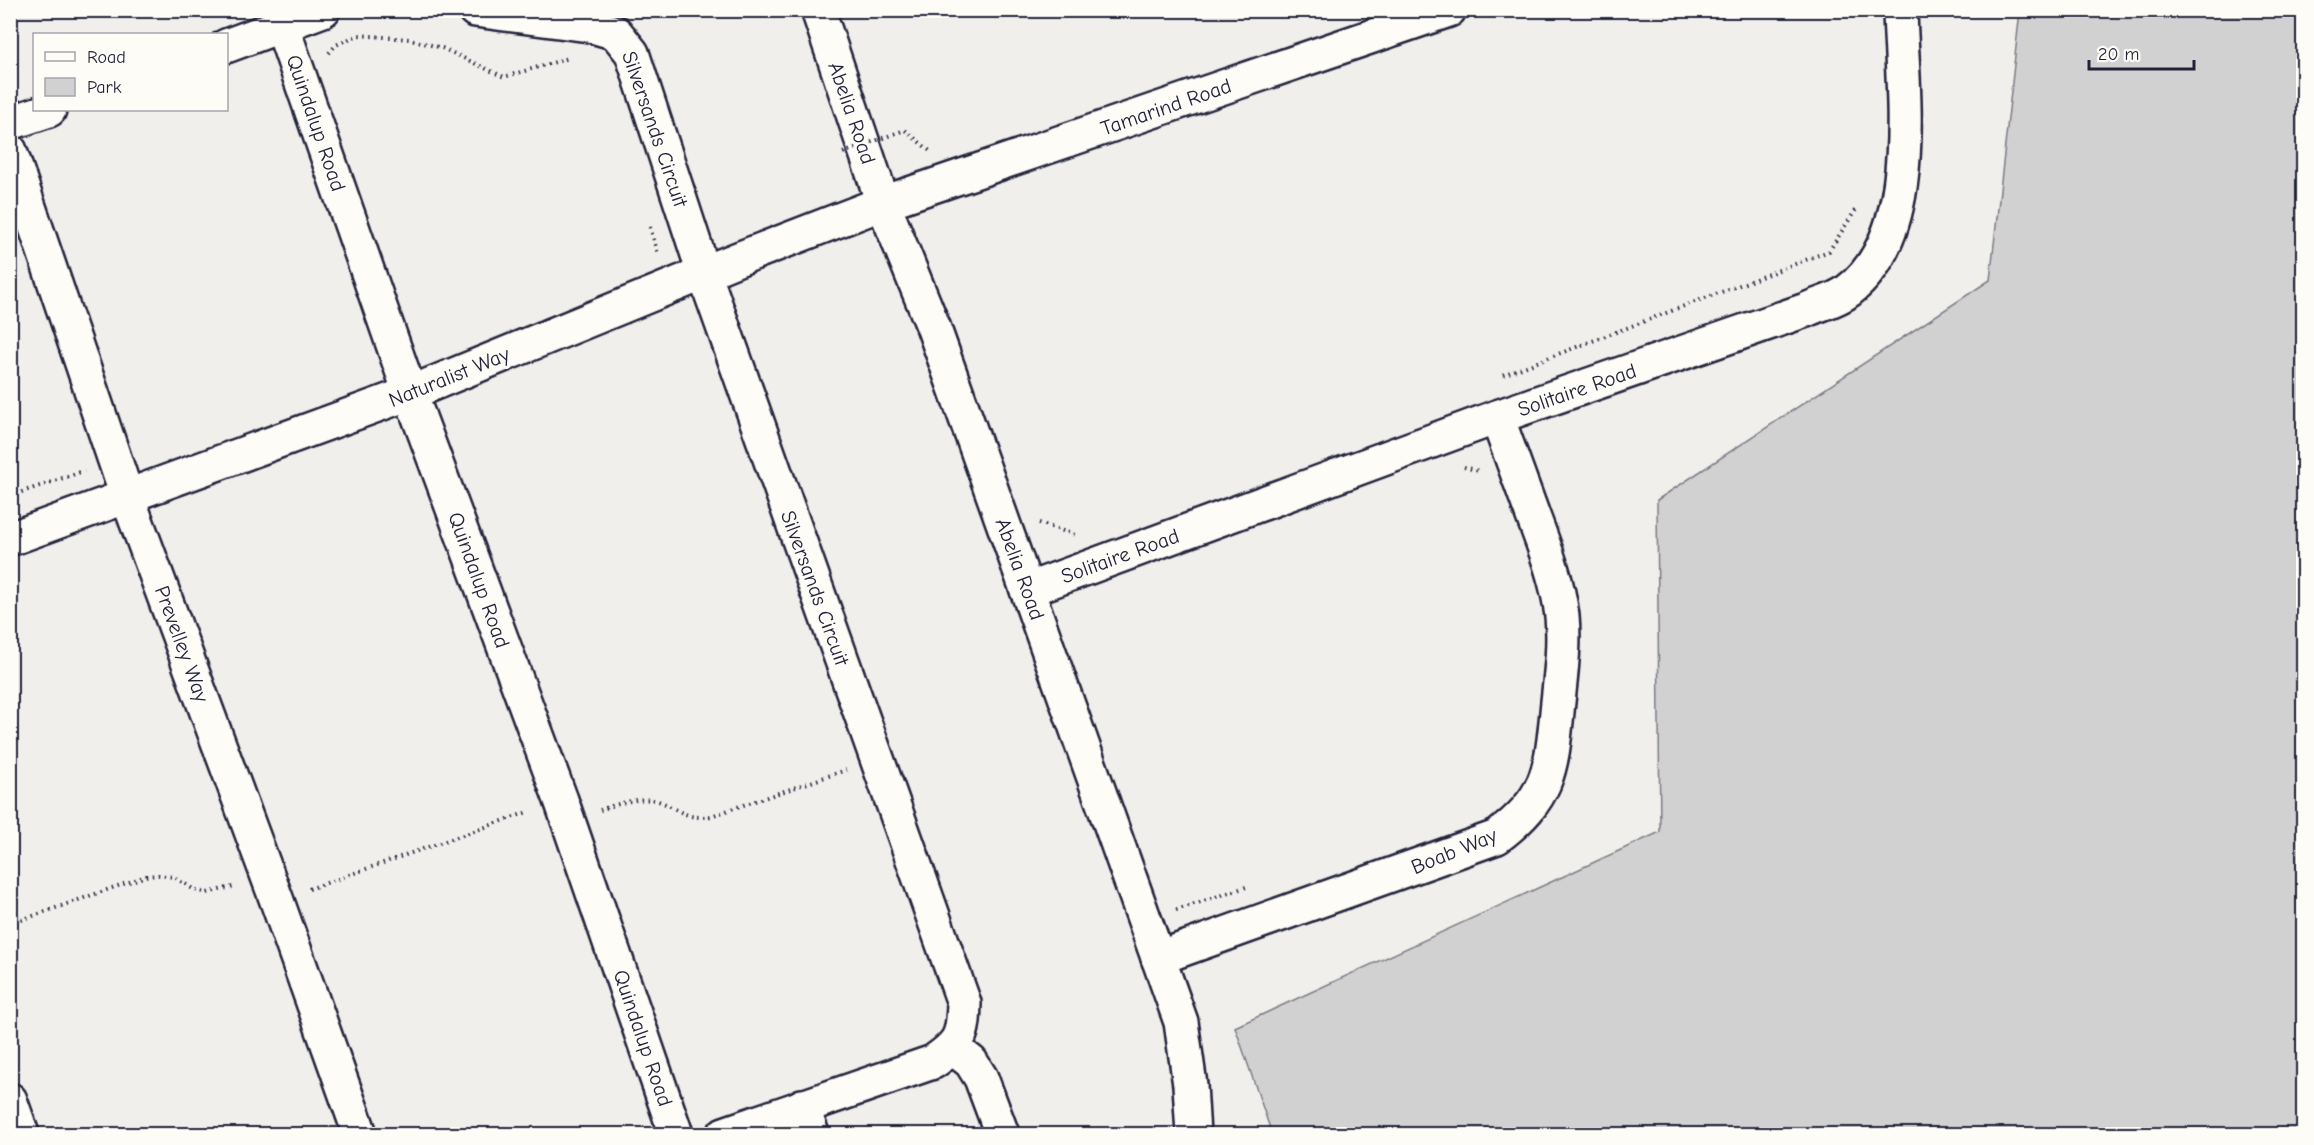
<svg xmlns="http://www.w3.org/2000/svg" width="2314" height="1145" font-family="'Comic Neue',sans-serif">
	<rect width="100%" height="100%" fill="#f0efec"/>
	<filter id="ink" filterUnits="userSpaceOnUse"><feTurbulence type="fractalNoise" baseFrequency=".0167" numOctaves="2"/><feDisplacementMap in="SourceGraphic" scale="12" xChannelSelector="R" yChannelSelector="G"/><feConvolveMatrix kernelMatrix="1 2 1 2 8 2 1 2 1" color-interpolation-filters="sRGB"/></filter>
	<g filter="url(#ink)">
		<polygon fill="#d2d1d1" stroke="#7a7a86" stroke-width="1.5" points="2020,11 2303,11 2303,1134 1272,1134 1235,1027 1660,832 1657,500 1990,280"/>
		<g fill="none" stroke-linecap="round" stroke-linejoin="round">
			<g stroke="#22223b" stroke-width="38">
				<g id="street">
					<path d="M475 10 589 25 616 33 632 53 704 273 964 1003C963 1036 961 1043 933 1062L724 1134"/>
					<polyline points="818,10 883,203 933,326 1181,1022 1190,1085 1193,1134"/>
					<polyline points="282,26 410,393 561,800 676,1134"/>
					<polyline points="226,46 323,10"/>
					<polyline points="10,123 49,110"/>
					<polyline points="10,151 127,496 277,901 360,1134"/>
					<polyline points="10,539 410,393 738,259 883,203 1449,10"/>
					<path d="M1027 590 1497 417 1806 310C1819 304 1837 300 1848 291 1923 234 1902 94 1900 10"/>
					<path d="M1158 958 1497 837C1548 798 1551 773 1557 712 1560 680 1565 648 1562 616 1558 582 1545 548 1533 516 1521 483 1509 450 1497 417"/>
					<polyline points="953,1048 971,1062 981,1078 1002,1134"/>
					<polyline points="10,1100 22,1134"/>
					<polyline points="802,1106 812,1134"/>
				</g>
			</g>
			<g stroke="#22223b" stroke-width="4" stroke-dasharray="1.5 4.5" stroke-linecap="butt">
				<polyline points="329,53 336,45 358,35 409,39 442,48 504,77 569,58"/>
				<polyline points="894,134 905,130 930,151"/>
				<polyline points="650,227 658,254"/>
				<polyline points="1503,375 1829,251 1857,208"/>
				<polyline points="1464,467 1479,471"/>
				<polyline points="10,496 84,471"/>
				<polyline points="1039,523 1075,535"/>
				<path d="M600 810C617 804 643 795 661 802 682 811 687 820 711 816L846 770"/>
				<polyline points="309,889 528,812"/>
				<polyline points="1176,910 1249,886"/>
				<polyline points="10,924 146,876 159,875 174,877 193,889 207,893 236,886"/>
			</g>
			<use href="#street" stroke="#fdfcf7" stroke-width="33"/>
			<polyline stroke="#22223b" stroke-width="4" stroke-dasharray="1.5 4.5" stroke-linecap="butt" points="843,153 891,135"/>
		</g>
	</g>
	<g text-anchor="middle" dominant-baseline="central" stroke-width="6" stroke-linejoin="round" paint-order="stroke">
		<g font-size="21" fill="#22223b" stroke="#fdfcf7">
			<text transform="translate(1166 107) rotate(-19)">Tamarind Road</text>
			<text transform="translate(852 113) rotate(71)">Abelia Road</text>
			<text transform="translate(316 123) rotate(71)">Quindalup Road</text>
			<text transform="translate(655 129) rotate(71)">Silversands Circuit</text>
			<text transform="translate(449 377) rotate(-22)">Naturalist Way</text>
			<text transform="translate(1577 390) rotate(-19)">Solitaire Road</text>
			<text transform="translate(1120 556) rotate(-20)">Solitaire Road</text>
			<text transform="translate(1020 569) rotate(70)">Abelia Road</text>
			<text transform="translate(479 580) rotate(70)">Quindalup Road</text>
			<text transform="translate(815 588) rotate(70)">Silversands Circuit</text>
			<text transform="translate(182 644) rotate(70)">Prevelley Way</text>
			<text transform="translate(1454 851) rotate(-22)">Boab Way</text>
			<text transform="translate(643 1038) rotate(71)">Quindalup Road</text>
		</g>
	</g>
	<rect width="2314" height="1145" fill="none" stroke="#fdfcf7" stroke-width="36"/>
	<rect x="18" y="18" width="2278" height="1109" fill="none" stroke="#22223b" stroke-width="2" filter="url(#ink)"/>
	<rect x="33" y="33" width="195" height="78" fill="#fdfcf7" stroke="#a5a5ac" stroke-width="1.5"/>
	<rect x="45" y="52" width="30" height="9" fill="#fdfcf7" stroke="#a5a5ac" stroke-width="1.5"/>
	<text x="87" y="63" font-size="18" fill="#22223b">Road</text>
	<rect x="45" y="78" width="30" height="18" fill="#d2d1d1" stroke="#a5a5ac" stroke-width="1.5"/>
	<text x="87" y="93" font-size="18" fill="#22223b">Park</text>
	<path d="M2089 60v9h105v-9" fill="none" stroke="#22223b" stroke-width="3"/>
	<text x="2098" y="60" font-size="18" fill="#22223b" stroke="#fdfcf7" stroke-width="4.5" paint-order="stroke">20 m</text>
</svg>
